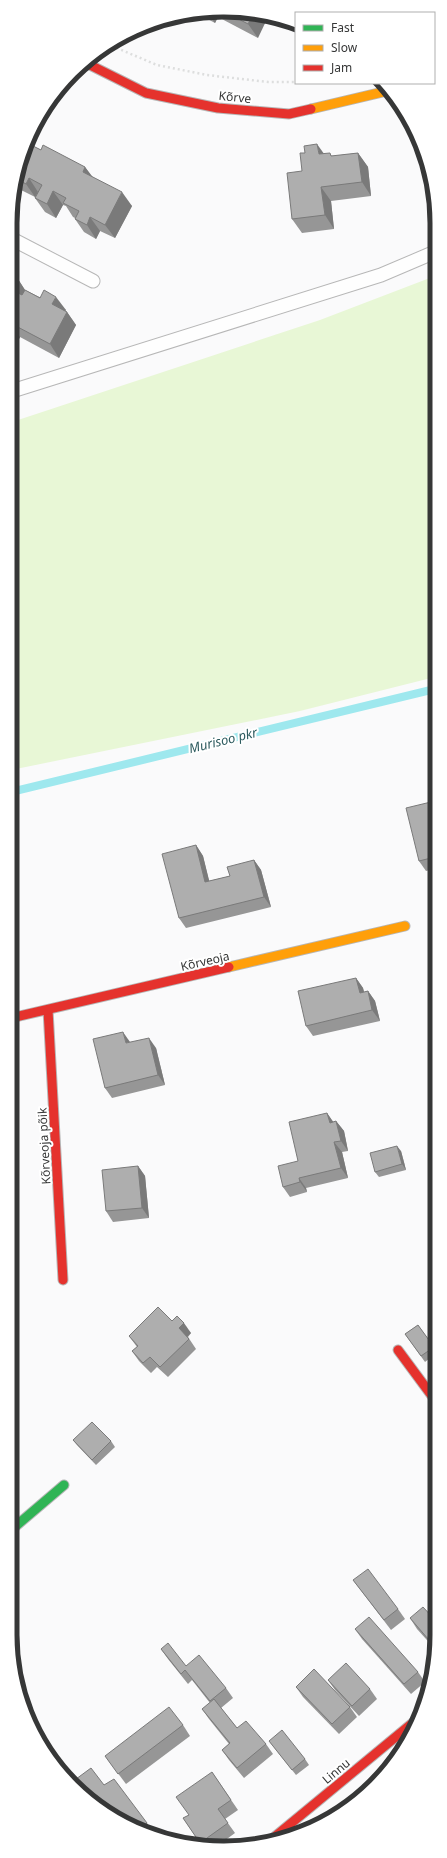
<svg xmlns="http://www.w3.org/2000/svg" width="447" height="1858" font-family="'Noto Sans',sans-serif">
	<rect width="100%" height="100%" fill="#fafafb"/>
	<polygon fill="#e8f7d6" points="435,276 435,677 300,711 11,770 12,422 320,320"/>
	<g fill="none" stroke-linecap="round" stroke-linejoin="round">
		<polyline stroke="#9ee8ee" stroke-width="8" points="11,792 435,689"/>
		<g stroke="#b7b7b7" stroke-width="15">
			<g id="lane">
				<polyline points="12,239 93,281"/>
				<polyline points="12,391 381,275 435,252"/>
			</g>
		</g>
		<g stroke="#b7b7b7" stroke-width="11">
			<polyline id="fast" points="10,1531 64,1485"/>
		</g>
		<g stroke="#b7b7b7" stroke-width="11">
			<g id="slow">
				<polyline points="311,109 387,91"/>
				<polyline points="229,967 405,926"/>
			</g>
		</g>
		<g stroke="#b7b7b7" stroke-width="11">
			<g id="jam">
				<polyline points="86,63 146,93 218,108 289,114 311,109"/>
				<polyline points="48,1010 63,1280"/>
				<polyline points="11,1018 229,967"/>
				<polyline points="398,1350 435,1400"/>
				<polyline points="272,1839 415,1721"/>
			</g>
		</g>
		<polyline stroke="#dddede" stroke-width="2.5" stroke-dasharray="2 3" stroke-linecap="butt" points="112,46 157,65 207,75 268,82 296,82"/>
		<use href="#lane" stroke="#fefefe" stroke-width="13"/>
		<use href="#fast" stroke="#30b455" stroke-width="9"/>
		<use href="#slow" stroke="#ff9f0a" stroke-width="9"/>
		<use href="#jam" stroke="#e5322d" stroke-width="9"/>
	</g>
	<g fill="#969696">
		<polygon points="252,12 258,38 218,17 215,23 200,15"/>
		<polygon points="29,144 41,150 85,167 92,177 132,206 115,238 100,231 96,239 84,232 75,219 75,218 73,217 66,206 63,205 56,218 45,212 35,198 35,197 21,190 16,197 12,195"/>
		<polygon points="358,153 368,167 371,196 331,201 334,229 302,233 292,219 302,171 324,154 333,156"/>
		<polygon points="12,274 16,276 25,290 66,310 65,311 67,312 76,325 59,358 20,337 17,343 12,340"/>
		<polygon points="435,801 435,869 426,871 419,861"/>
		<polygon points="196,845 203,856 209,881 230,876 254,860 261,870 271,907 186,928 179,918"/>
		<polygon points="356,978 363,988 364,992 368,991 375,1001 380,1021 313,1036 306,1026"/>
		<polygon points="130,1042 156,1048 165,1085 112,1098 105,1088"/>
		<polygon points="327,1113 333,1122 336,1121 344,1131 348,1151 342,1152 348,1178 306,1188 307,1192 290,1197 283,1187"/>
		<polygon points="401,1151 406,1170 379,1177 375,1172"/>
		<polygon points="138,1166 145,1176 149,1218 113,1222 106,1211"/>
		<polygon points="11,1201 16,1221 11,1222"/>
		<polygon points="172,1321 191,1333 188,1337 196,1349 168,1377 157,1367 151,1373 139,1361 132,1351 137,1347 129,1336"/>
		<polygon points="418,1325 435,1349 435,1354 425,1362 405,1334"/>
		<polygon points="73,1440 111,1441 115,1447 96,1465 77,1445"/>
		<polygon points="353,1580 398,1609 405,1619 391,1630"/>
		<polygon points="410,1618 435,1620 435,1649 417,1629"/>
		<polygon points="355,1629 418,1672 425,1682 411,1694 362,1639"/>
		<polygon points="161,1649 186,1666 226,1688 233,1698 221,1708 237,1728 266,1744 273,1754 244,1778 229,1760 222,1750 229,1744 209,1719 202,1709 210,1703 192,1680 188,1684 168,1659"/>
		<polygon points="328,1680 370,1689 377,1699 359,1716 335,1690"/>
		<polygon points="296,1687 350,1707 357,1717 339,1734 303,1697"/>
		<polygon points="183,1725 190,1736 126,1784 105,1756"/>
		<polygon points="269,1741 305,1759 309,1765 296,1775"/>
		<polygon points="212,1772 238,1810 225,1819 235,1833 216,1847 209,1848 202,1846 183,1818 189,1815"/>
		<polygon points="72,1782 104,1785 147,1823 154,1833 129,1826"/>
	</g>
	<g fill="#7a7a7a">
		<polygon points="254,13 268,17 258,38 248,24"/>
		<polygon points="216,14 218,17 215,23 209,15"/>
		<polygon points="317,144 327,158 319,154"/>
		<polygon points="358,153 368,167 371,196 362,182"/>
		<polygon points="85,167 95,180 83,172"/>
		<polygon points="29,178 38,192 35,197 26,184"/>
		<polygon points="16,183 21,190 16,197 13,192"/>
		<polygon points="321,187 331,201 334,229 325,215"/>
		<polygon points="53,191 63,205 56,218 47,204"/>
		<polygon points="122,192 132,206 115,238 105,225"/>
		<polygon points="90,217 100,231 96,239 87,225"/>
		<polygon points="16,276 25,290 19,302 12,292 12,284"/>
		<polygon points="56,297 66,310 61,318 52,304"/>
		<polygon points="67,312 76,325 59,358 50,344"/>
		<polygon points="12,326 20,337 17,343 12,335"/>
		<polygon points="196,845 203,856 212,892 205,882"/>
		<polygon points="254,860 261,870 271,907 264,897"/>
		<polygon points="356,978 363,988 367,1004 360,993"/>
		<polygon points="368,991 375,1001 380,1021 372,1010"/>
		<polygon points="123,1032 130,1042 126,1043"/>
		<polygon points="149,1038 156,1048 165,1085 158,1075"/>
		<polygon points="327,1113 334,1123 330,1123"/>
		<polygon points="336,1121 344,1131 348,1151 341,1141"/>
		<polygon points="334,1142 342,1152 348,1178 341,1168"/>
		<polygon points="397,1146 401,1151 406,1170 402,1164"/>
		<polygon points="138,1166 145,1176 149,1218 142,1208"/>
		<polygon points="299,1178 306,1188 307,1192 300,1182"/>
		<polygon points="11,1201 16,1221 11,1213"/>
		<polygon points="184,1323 191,1333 186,1338 179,1328"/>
	</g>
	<g fill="#aeaeae" stroke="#7a7a7a">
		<polygon points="252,12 254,13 248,24 227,13"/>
		<polygon points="29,144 41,150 43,145 85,167 83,172 122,192 105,225 90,217 87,225 75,219 79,211 63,203 66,198 53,191 47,204 35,198 42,185 29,178 26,184 17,179"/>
		<polygon points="317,144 319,154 330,153 331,156 358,153 362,182 321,187 325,215 292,219 287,173 302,171 300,153 305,153 304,146"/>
		<polygon points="12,274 16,276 12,284"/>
		<polygon points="12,290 22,295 25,290 40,298 44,290 56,297 52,304 67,312 50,344 12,324"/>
		<polygon points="435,801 435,857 419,861 406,808"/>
		<polygon points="196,845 205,882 230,876 227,867 254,860 264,897 179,918 162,854"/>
		<polygon points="356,978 360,993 368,991 372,1010 306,1026 298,991"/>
		<polygon points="123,1032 126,1043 149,1038 158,1075 105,1088 93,1039"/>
		<polygon points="327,1113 330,1123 336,1121 341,1141 334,1142 341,1168 299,1178 300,1182 283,1187 278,1166 298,1161 289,1122"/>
		<polygon points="397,1146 402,1164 375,1172 370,1153"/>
		<polygon points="138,1166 142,1208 106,1211 102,1170"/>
		<polygon points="435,1186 435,1192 432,1188"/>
		<polygon points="158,1307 172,1321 177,1316 184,1323 179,1328 189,1339 160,1367 150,1357 143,1363 132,1351 138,1346 129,1336"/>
		<polygon points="418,1325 434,1347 421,1356 405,1334"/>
		<polygon points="435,1336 435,1343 432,1339"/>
		<polygon points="92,1422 111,1441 92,1460 73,1440"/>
		<polygon points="368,1569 398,1609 384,1620 353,1580"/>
		<polygon points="423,1607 435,1620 435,1647 410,1618"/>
		<polygon points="369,1617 418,1672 404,1684 355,1629"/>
		<polygon points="168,1643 186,1666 199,1655 226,1688 210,1701 185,1670 181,1674 161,1649"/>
		<polygon points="346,1663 370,1689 352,1706 328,1680"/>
		<polygon points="314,1669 350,1707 332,1724 296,1687"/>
		<polygon points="214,1699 237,1728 246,1721 266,1744 237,1768 222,1750 230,1743 202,1709"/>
		<polygon points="169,1707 183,1725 118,1774 105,1756"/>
		<polygon points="282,1730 305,1759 292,1770 269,1741"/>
		<polygon points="91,1768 104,1785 114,1779 147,1823 140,1829 129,1826 112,1813 104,1803 101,1805 72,1782"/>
		<polygon points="212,1772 231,1800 218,1809 228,1823 200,1843 183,1818 189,1815 176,1797"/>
	</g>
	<g text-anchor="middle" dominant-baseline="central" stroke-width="4" stroke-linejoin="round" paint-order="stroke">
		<g font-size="12" fill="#363737" stroke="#fff">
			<text transform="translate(235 97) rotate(6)">Kõrve</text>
			<text transform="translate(205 961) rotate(-13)">Kõrveoja</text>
			<text transform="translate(44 1146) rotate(-93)">Kõrveoja põik</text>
			<text transform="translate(336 1771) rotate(-40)">Linnu</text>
		</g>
		<g font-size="13" font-style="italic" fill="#2c5a5e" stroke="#fff">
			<text transform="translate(223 740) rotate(-14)">Murisoo pkr</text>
		</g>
	</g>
	<path d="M0 0H447V1858H0ZM223 17H224A206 206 0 0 1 430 223V1635A206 206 0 0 1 224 1841H223A206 206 0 0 1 17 1635V223A206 206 0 0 1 223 17Z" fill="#fff" fill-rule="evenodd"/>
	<path fill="none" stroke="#363737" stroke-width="5" d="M223 17H224A206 206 0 0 1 430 223V1635A206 206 0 0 1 224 1841H223A206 206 0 0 1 17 1635V223A206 206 0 0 1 223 17Z"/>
	<rect x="295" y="12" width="140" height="72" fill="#ffffff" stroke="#afafaf"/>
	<rect x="303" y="25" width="20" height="6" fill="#30b455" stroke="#afafaf"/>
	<text x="331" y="32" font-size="12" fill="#363737">Fast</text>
	<rect x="303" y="45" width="20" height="6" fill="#ff9f0a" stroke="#afafaf"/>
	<text x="331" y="52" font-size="12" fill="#363737">Slow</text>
	<rect x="303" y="65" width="20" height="6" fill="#e5322d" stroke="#afafaf"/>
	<text x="331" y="72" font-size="12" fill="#363737">Jam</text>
</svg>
